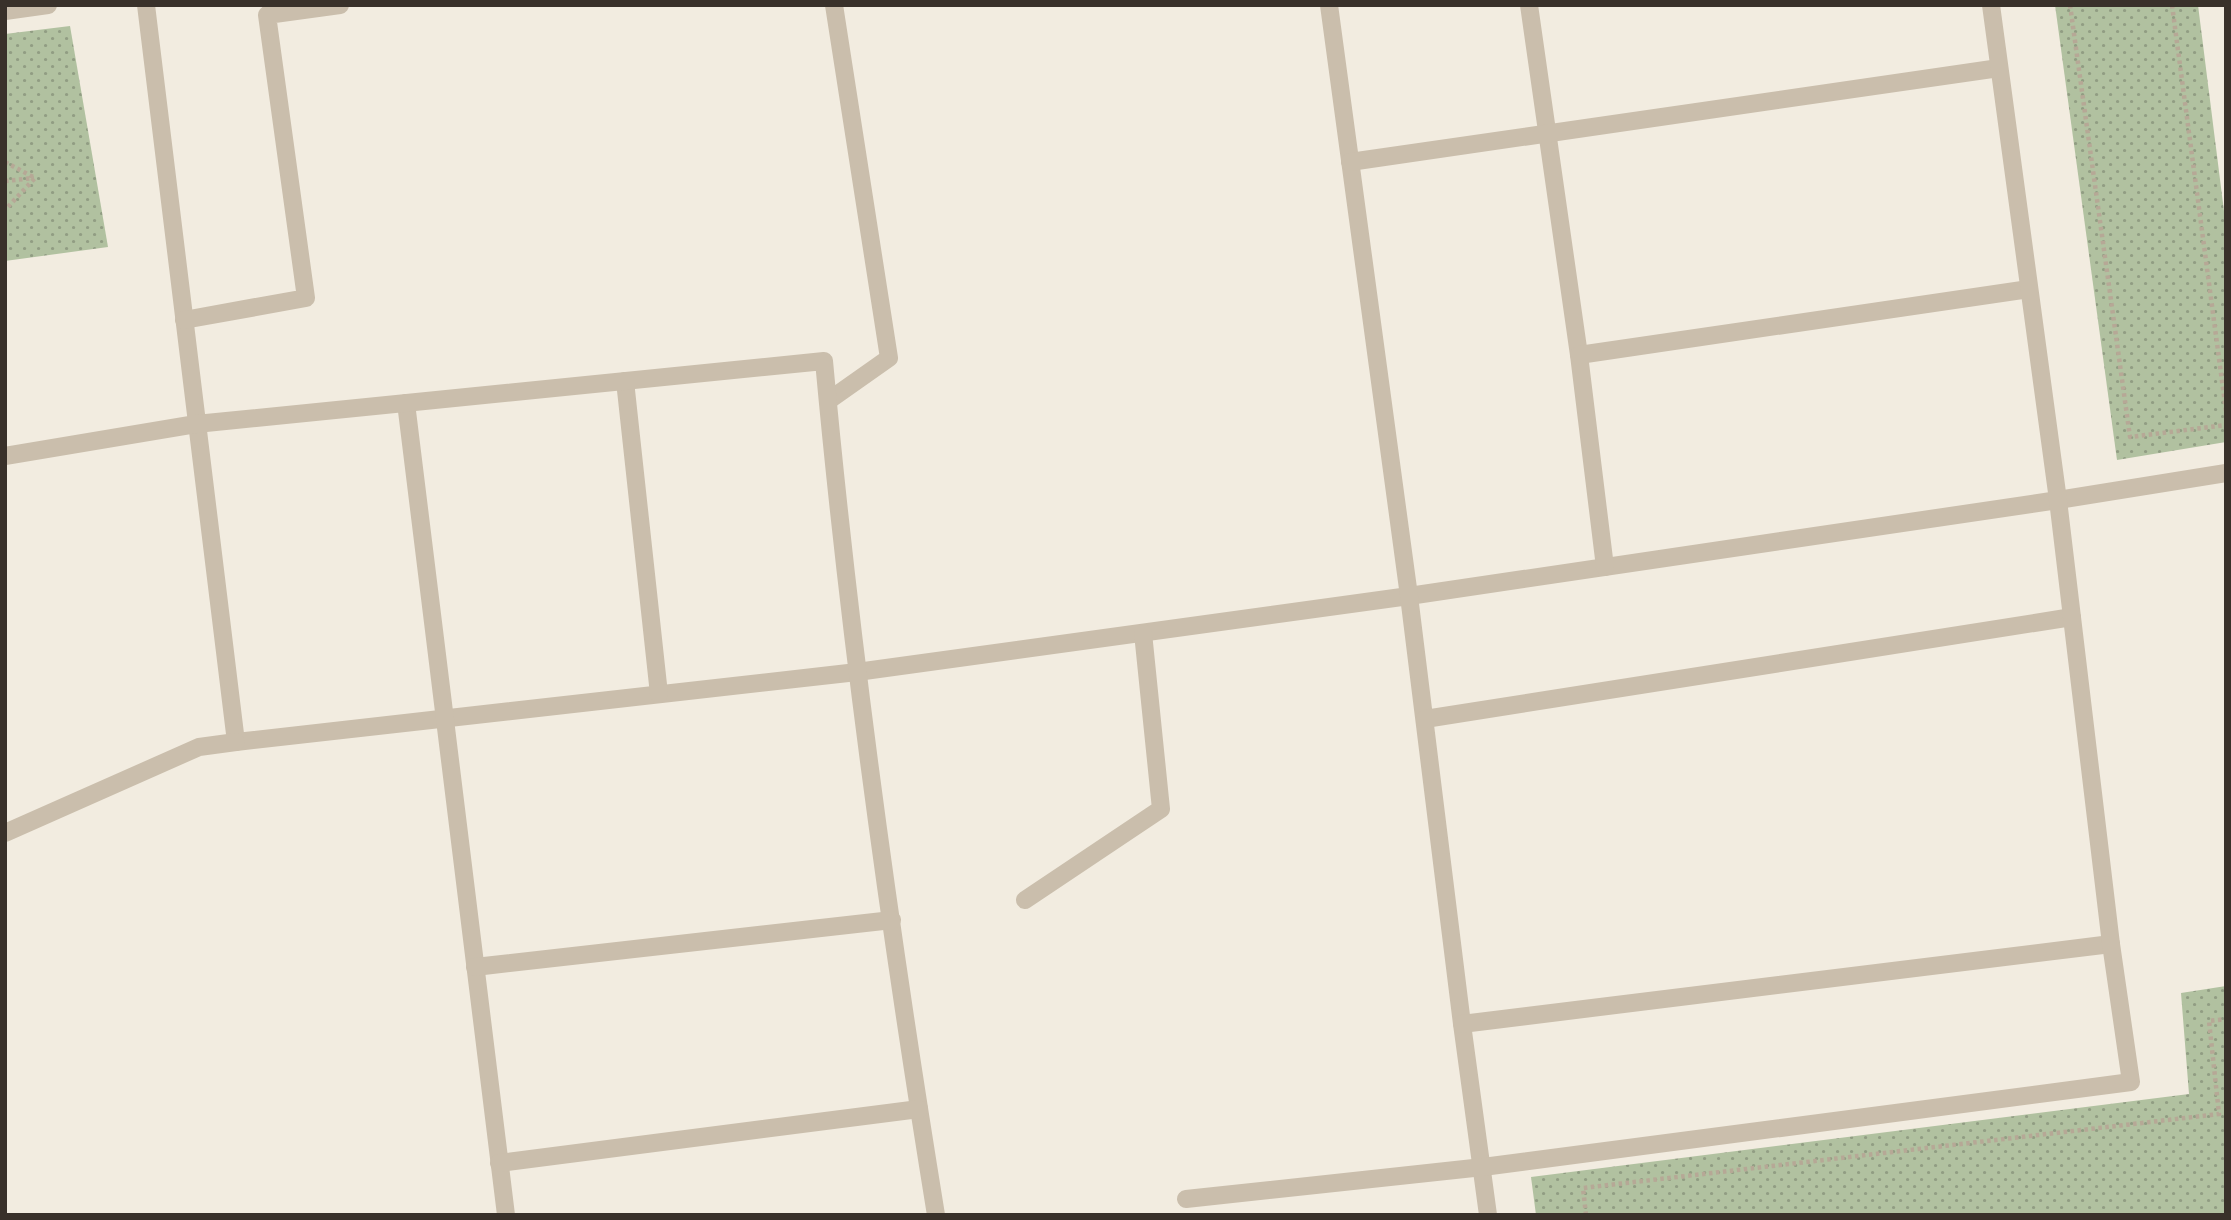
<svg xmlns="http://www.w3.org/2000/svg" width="2231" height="1220" font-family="'Golos Text',sans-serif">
	<defs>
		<pattern id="grass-dots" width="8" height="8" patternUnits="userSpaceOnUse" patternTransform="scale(1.75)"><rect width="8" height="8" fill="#b1c1a0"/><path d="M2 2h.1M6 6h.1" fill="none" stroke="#919d83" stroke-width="1.8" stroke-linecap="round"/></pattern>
	</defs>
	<rect width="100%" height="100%" fill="#f2ece0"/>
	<g fill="url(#grass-dots)">
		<polygon points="2055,5 2198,5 2226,227 2226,442 2117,460"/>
		<polygon points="70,26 108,247 5,261 5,34"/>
		<polygon points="2226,986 2226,1215 1536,1215 1531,1177 2189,1094 2181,993"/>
	</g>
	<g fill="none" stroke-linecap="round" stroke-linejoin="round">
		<g stroke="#b6a896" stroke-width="4.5" stroke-dasharray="3.5 3.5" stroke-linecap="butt">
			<polyline points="2070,5 2130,437 2226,425"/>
			<polyline points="2172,5 2226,411"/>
			<polyline points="5,162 35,178 5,210"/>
			<polyline points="5,181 34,178"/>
			<polyline points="1586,1215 1583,1188 2219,1114 2209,1021 2226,1019"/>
		</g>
		<g stroke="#cabeac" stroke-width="18">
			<polyline points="146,5 236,742 857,672 1409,596 2058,500 2226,473"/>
			<polyline points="1329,5 1409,596 1462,1024 1488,1215"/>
			<polyline points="1529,5 1579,355 1605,567"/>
			<polyline points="5,11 48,5"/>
			<polyline points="1350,162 1999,68"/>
			<polyline points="184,320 306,298 267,15 340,5"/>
			<polyline points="1579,355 2029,289"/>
			<polyline points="625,381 659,694"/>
			<polyline points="828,401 889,358 834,5"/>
			<polyline points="406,403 506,1215"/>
			<path d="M5 456 196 424 824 361C850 646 890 932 936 1215"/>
			<polyline points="1425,719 2072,617"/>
			<polyline points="5,833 199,747 236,742"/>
			<polyline points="1025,900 1161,809 1143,633"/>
			<polyline points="475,967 892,920"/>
			<polyline points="1462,1024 2111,944"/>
			<polyline points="499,1163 919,1109"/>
			<polyline points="1186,1199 1483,1167 2131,1082 2111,944 2058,500 1991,5"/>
		</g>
	</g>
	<rect width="2231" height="1220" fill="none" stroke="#39312a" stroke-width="14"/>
</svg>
